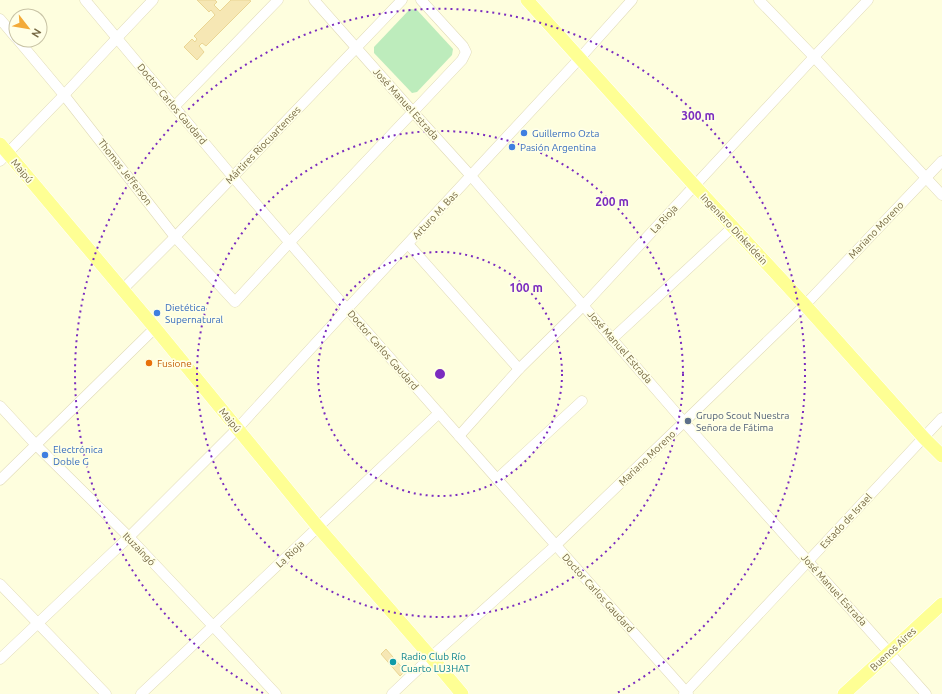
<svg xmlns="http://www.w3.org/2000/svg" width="942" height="694" font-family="Ubuntu,sans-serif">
	<rect width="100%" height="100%" fill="#fefede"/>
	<polygon fill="#bdecbc" points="410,9 417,10 453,49 452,55 417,92 412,93 374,53 374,47"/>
	<g fill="#f6e7b4" stroke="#ead593">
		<polygon points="197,0 215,0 217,2 214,5 220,11 231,0 249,0 251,1 206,46 202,43 199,46 204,52 197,60 184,47 192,39 195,42 197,39 194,36 215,15 211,10 209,12"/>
		<polygon points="386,649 405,671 400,676 381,654"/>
	</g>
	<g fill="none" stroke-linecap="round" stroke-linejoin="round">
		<g stroke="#e0dab7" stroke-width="11">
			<g id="minor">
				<polyline points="85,0 233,177 347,309 497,479 688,694"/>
				<polyline points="314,0 413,112 471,176 684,422 926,694"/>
				<polyline points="759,0 814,57 942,195"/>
				<polyline points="0,19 16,38"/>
				<polyline points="18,40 64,95 175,237 235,302 290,242 462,60 466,52 463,46 421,0"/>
				<polyline points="174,107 278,0"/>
				<polyline points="0,161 64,95 117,38 153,0"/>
				<polyline points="408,244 519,369"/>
				<polyline points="122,290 175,237 402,0"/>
				<polyline points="612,339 733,227"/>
				<polyline points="0,406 36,445 129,537 213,626 276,694"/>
				<polyline points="459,436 519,369 583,306 814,57 868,0"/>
				<polyline points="497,479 582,401"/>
				<polyline points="0,480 155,328"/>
				<polyline points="0,584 106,694"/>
				<polyline points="0,659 129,537 237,429 347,309 580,58 632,0"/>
				<polyline points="141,694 439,413"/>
				<polyline points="392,694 431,657 556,545 684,422 805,305 942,161"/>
				<polyline points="684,694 942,418"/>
			</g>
		</g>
		<g stroke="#fff" stroke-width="14">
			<g id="major">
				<polyline points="527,0 695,186 805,305 924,438 942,456"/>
				<polyline points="0,144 155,328 318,527 431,657 462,694"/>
				<polyline points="844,694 942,604"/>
			</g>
		</g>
		<use href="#minor" stroke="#fff" stroke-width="10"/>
		<use href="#major" stroke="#feff94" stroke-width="13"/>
	</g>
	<g fill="none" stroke="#7b2cbf" stroke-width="2" stroke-dasharray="2 4">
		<circle cx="440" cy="374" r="122"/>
		<circle cx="440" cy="374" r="243"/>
		<path d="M263 693A365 365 0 1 1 617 693"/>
	</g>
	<g fill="#3f7fe0" stroke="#ffffe6" stroke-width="1.5">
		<circle cx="524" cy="133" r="4"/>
		<circle cx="512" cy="147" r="4"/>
		<circle cx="157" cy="313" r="4"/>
		<circle cx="45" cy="455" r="4"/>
	</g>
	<circle fill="#e8710a" stroke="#ffffe6" stroke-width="1.5" cx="149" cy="363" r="4"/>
	<circle fill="#5c6f8a" stroke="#ffffe6" stroke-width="1.5" cx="688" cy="421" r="4"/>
	<circle fill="#0f9aa8" stroke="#ffffe6" stroke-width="1.5" cx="393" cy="662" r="4"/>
	<g text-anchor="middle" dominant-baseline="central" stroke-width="3.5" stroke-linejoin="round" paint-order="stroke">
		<g font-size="10" fill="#766944" stroke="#ffffe6">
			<text transform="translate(172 104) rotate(50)">Doctor Carlos Gaudard</text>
			<text transform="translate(406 104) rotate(48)">José Manuel Estrada</text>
			<text transform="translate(263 145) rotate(-46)">Mártires Riocuartenses</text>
			<text transform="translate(22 171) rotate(50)">Maipú</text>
			<text transform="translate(125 172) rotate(52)">Thomas Jefferson</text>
			<text transform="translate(435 215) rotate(-47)">Arturo M. Bas</text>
			<text transform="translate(664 219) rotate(-47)">La Rioja</text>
			<text transform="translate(734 229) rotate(47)">Ingeniero Dinkeldein</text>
			<text transform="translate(876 230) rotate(-46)">Mariano Moreno</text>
			<text transform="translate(620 347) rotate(49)">José Manuel Estrada</text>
			<text transform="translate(383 350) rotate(49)">Doctor Carlos Gaudard</text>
			<text transform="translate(230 420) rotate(51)">Maipú</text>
			<text transform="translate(647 458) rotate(-44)">Mariano Moreno</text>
			<text transform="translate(846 521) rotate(-47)">Estado de Israel</text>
			<text transform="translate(139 549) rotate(46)">Ituzaingó</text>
			<text transform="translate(290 554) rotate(-43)">La Rioja</text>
			<text transform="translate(834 590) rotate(48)">José Manuel Estrada</text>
			<text transform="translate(598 593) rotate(48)">Doctor Carlos Gaudard</text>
			<text transform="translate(893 649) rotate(-43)">Buenos Aires</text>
		</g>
		<g font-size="10" fill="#366cbe" stroke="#ffffe6" text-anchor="start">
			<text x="532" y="133">Guillermo Ozta</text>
			<text x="520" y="147">Pasión Argentina</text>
			<text x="165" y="307">Dietética<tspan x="165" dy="12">Supernatural</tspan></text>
			<text x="53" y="449">Electrónica<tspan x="53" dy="12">Doble G</tspan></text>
		</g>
		<g font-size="10" fill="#c56008" stroke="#ffffe6" text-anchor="start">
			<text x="157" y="363">Fusione</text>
		</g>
		<g font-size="10" fill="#4e5e75" stroke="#ffffe6" text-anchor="start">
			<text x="696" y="415">Grupo Scout Nuestra<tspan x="696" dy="12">Señora de Fátima</tspan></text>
		</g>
		<g font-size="10" fill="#0d838f" stroke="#ffffe6" text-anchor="start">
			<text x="401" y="656">Radio Club Río<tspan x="401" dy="12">Cuarto LU3HAT</tspan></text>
		</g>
	</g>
	<circle cx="440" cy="374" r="6" fill="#7b2cbf" stroke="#ffffe6" stroke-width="2"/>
	<g font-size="12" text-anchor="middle" font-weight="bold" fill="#7b2cbf" stroke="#ffffe6" stroke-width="3.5" stroke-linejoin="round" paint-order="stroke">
		<text x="698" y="120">300 m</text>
		<text x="612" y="206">200 m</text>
		<text x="526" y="292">100 m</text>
	</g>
	<g transform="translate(28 28) rotate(121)"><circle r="19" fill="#ffffe6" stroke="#c8c3a5"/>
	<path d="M0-3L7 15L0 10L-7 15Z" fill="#f3aa38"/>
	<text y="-6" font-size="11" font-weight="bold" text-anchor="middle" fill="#766944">N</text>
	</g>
</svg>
